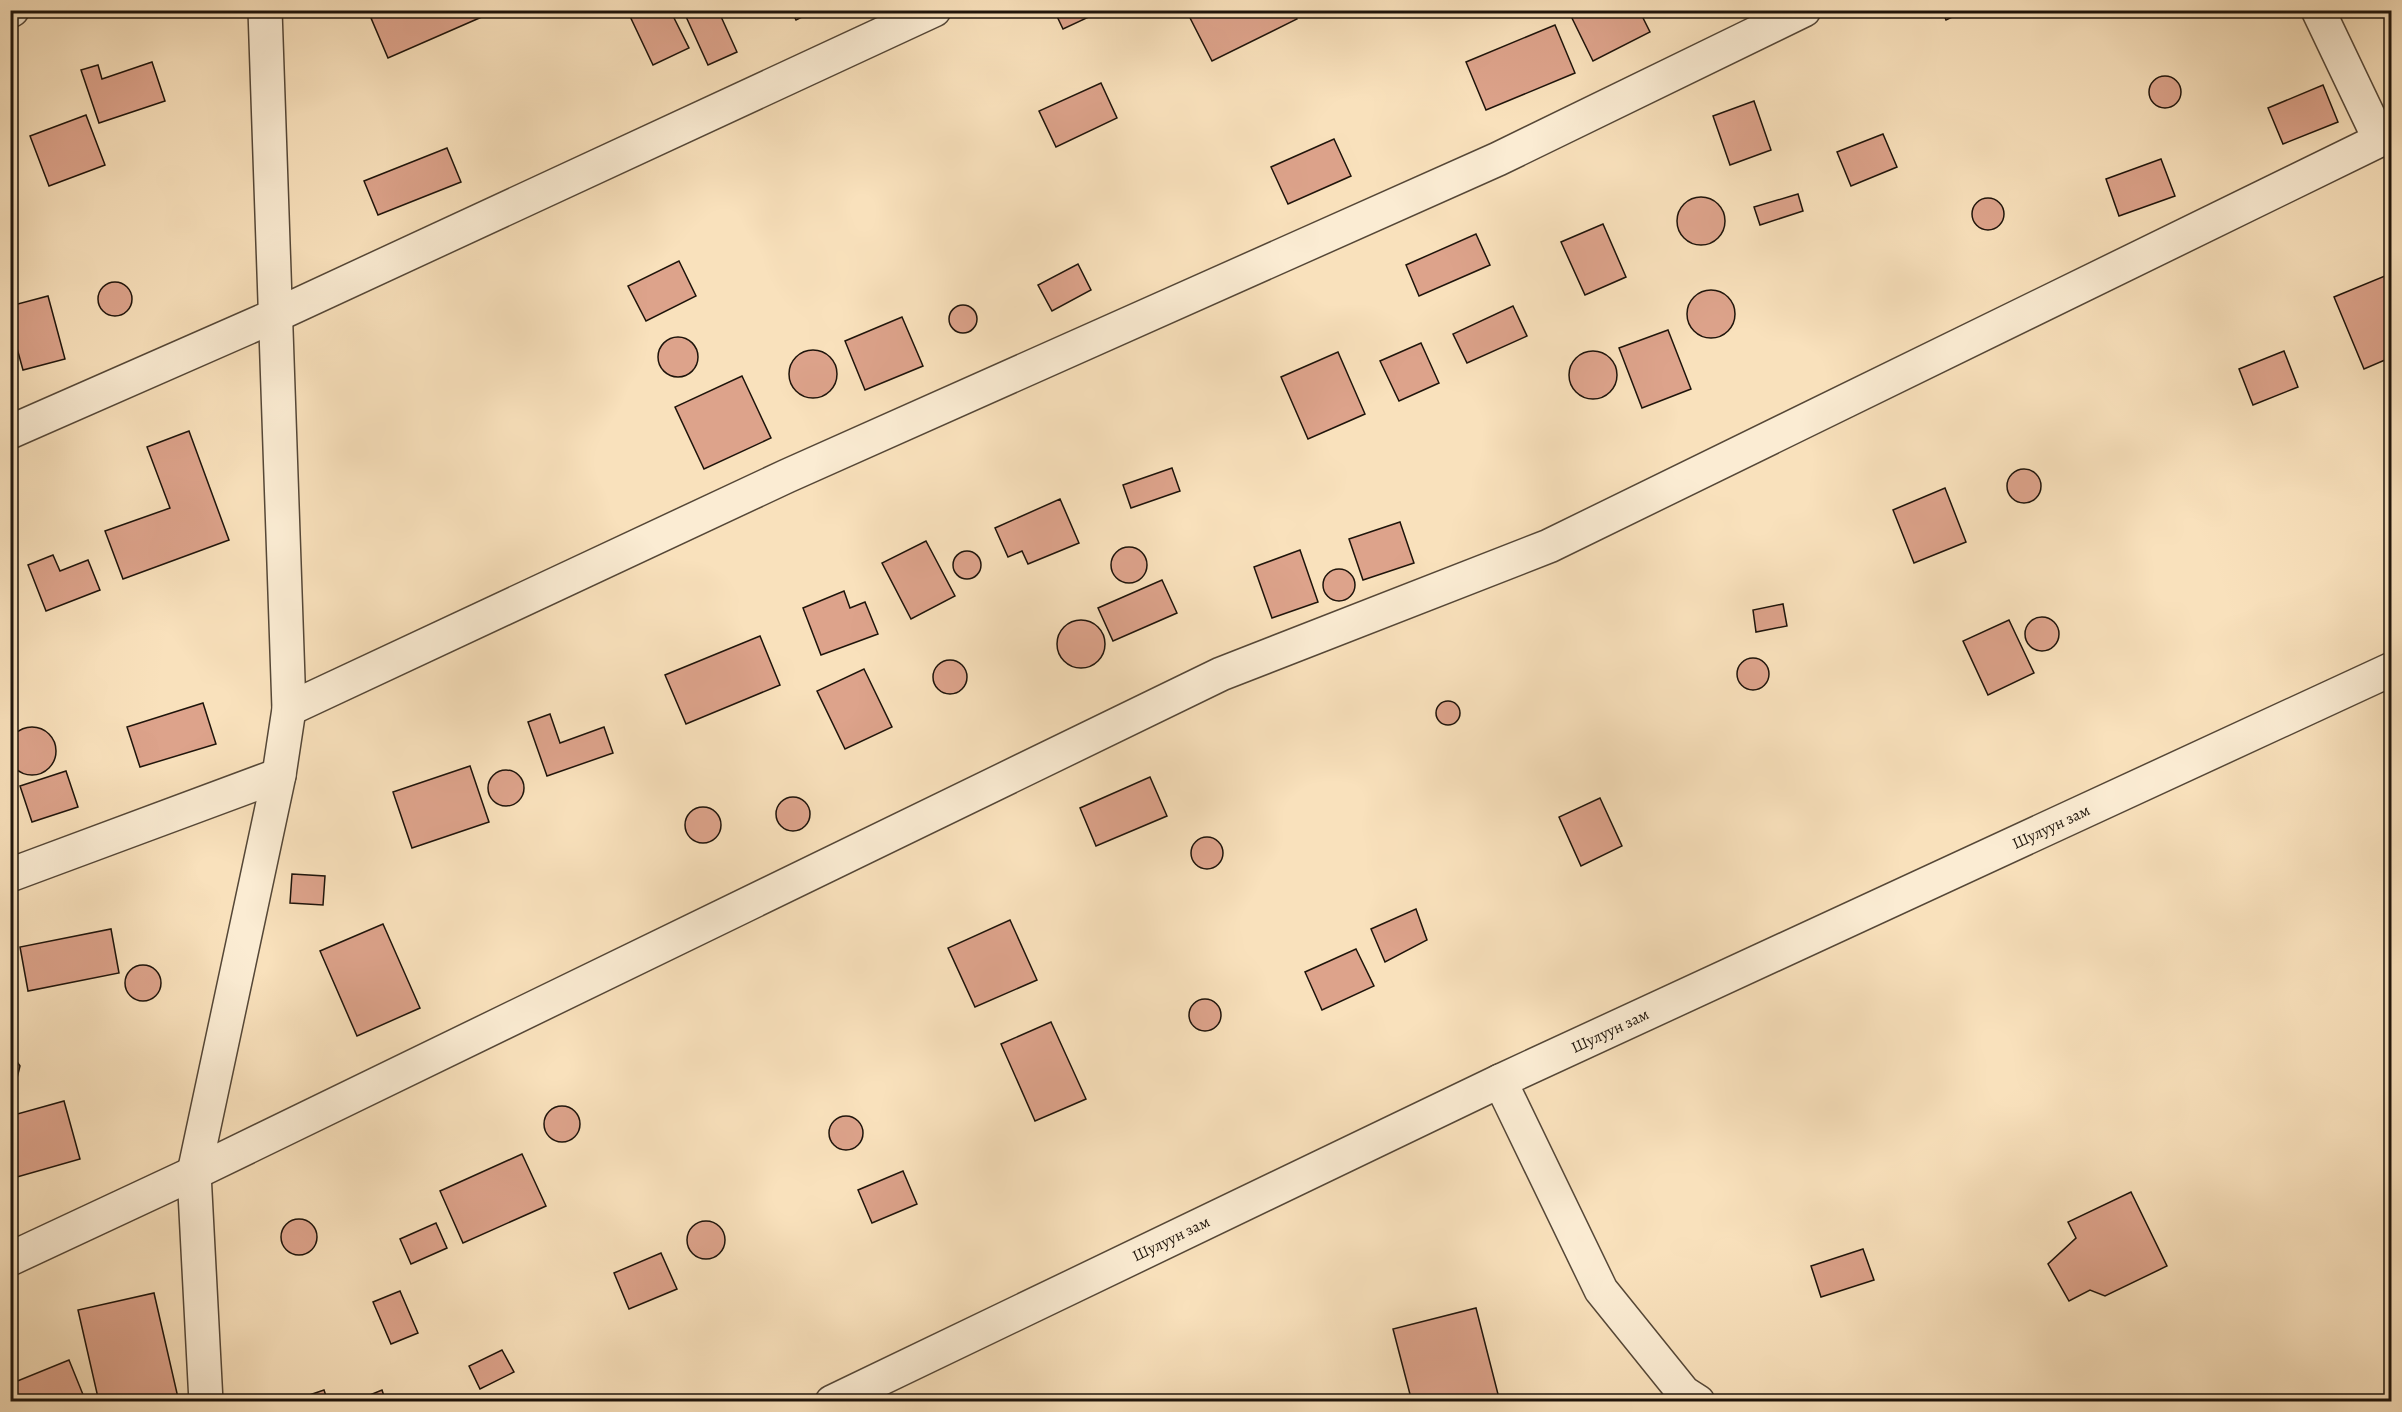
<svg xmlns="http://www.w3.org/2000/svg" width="2402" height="1412" font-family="Alegreya,serif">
	<rect width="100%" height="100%" fill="#f9e1bc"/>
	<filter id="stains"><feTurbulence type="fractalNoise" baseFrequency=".00333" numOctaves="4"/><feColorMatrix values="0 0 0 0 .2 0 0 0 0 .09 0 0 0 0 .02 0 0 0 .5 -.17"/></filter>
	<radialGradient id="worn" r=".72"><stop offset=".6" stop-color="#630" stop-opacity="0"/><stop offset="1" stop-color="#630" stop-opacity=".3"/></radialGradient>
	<g fill="#dda38b" stroke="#1e140b" stroke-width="1.5">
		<polygon points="388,10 482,10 484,16 388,58 371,18"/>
		<polygon points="627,10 670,10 689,48 653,65"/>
		<polygon points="683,10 718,10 737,52 708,65"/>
		<polygon points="791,10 816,10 796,20"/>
		<polygon points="1054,10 1088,10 1091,16 1063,29"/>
		<polygon points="1190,10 1293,10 1297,19 1212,61 1187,12"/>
		<polygon points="1568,10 1639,10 1650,32 1593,61"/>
		<polygon points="1942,10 1967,10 1946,20"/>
		<polygon points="1555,25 1575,73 1486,110 1466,62"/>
		<polygon points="152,62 165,101 99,123 81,70 98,65 102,79"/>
		<circle cx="2165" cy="92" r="16"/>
		<polygon points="1101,83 1117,118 1056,147 1039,111"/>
		<polygon points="2323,85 2338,122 2283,144 2268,108"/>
		<polygon points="1754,101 1771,150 1730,165 1713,116"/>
		<polygon points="86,115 105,165 49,186 30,136"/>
		<polygon points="1883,134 1897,167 1851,186 1837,152"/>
		<polygon points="1334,139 1351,176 1288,204 1271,167"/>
		<polygon points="447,148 461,182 378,215 364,181"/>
		<polygon points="2161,159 2175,196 2119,216 2106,179"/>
		<polygon points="1798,194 1803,211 1760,225 1754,207"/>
		<circle cx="1701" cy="221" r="24"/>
		<circle cx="1988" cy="214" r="16"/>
		<polygon points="1603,224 1626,277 1585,295 1561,242"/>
		<polygon points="1476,234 1490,265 1419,296 1406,265"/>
		<polygon points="679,261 696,296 646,321 628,286"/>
		<polygon points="1078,264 1091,290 1052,311 1038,285"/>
		<polygon points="2392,273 2392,357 2364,369 2334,297"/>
		<circle cx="115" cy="299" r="17"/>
		<circle cx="1711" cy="314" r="24"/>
		<polygon points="48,296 65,359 23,370 10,323 10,306"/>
		<circle cx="963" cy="319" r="14"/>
		<polygon points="1513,306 1527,336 1467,363 1453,334"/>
		<polygon points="902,317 923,366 865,390 845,341"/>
		<polygon points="1668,330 1691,389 1642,408 1619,348"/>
		<circle cx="678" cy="357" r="20"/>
		<polygon points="1421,343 1439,383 1399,401 1380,361"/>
		<circle cx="813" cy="374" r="24"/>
		<circle cx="1593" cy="375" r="24"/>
		<polygon points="2284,351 2298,387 2253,405 2239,369"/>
		<polygon points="1338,352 1365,414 1308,439 1281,377"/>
		<polygon points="742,376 771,438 704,469 675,407"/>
		<polygon points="189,431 229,540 123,579 105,531 170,508 147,447"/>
		<polygon points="1172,468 1180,491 1131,508 1123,485"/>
		<circle cx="2024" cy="486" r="17"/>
		<polygon points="1945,488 1966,542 1914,563 1893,510"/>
		<polygon points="1060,499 1079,543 1028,564 1022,551 1008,557 995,528"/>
		<polygon points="1400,522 1414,563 1363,580 1349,539"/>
		<polygon points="926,541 955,596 911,619 882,563"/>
		<circle cx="1129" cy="565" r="18"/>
		<polygon points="1300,550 1318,602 1272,618 1254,567"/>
		<circle cx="967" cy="565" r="14"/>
		<polygon points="53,555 60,571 88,560 100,590 46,611 28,565"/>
		<circle cx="1339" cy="585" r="16"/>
		<polygon points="1162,580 1177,613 1113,641 1098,608"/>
		<polygon points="844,591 850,608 865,602 878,634 821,655 803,608"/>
		<polygon points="1783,604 1787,626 1756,632 1753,610"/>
		<circle cx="2042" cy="634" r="17"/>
		<circle cx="1081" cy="644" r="24"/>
		<polygon points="2009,620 2034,673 1988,695 1963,641"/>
		<polygon points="760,636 780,685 686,724 665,675"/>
		<circle cx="1753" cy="674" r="16"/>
		<circle cx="950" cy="677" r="17"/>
		<polygon points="864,669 892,727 845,749 817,691"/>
		<circle cx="1448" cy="713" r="12"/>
		<polygon points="203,703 216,744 140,767 127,727"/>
		<polygon points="550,714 560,743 604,727 613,753 547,776 528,722"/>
		<circle cx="32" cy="751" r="24"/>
		<polygon points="470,766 489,822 412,848 393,792"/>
		<circle cx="506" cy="788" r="18"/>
		<polygon points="66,771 78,807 32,822 20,786"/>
		<polygon points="1150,777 1167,816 1096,846 1080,808"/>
		<circle cx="793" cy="814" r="17"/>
		<polygon points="1600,798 1622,846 1581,866 1559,817"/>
		<circle cx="703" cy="825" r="18"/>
		<circle cx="1207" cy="853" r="16"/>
		<polygon points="292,874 325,876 323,905 290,903"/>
		<polygon points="1416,909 1427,940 1385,962 1371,929"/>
		<polygon points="1010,920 1037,980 975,1007 948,948"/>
		<polygon points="383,924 420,1008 357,1036 320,951"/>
		<polygon points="111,929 119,973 28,991 20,947"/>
		<polygon points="1356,949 1374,986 1322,1010 1305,972"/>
		<circle cx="143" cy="983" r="18"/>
		<circle cx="1205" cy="1015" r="16"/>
		<polygon points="1051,1022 1086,1099 1035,1121 1001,1044"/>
		<polygon points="10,1052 20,1066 17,1078 10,1083"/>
		<polygon points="64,1101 80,1159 10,1179 10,1116"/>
		<circle cx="562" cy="1124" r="18"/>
		<circle cx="846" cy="1133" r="17"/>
		<polygon points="522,1154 546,1206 463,1243 440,1191"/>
		<polygon points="903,1171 917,1204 872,1223 858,1190"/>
		<polygon points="2131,1192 2167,1266 2105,1296 2090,1290 2069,1301 2048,1264 2076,1238 2068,1222"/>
		<circle cx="299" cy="1237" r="18"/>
		<circle cx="706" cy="1240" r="19"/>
		<polygon points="436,1223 447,1248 411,1264 400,1239"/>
		<polygon points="1863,1249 1874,1280 1821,1297 1811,1266"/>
		<polygon points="661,1253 677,1289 629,1309 614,1273"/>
		<polygon points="400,1291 418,1333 391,1344 373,1302"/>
		<polygon points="154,1293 179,1402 99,1402 78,1310"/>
		<polygon points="1476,1308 1500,1402 1412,1402 1393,1329"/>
		<polygon points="502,1350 514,1372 480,1389 469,1366"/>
		<polygon points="69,1360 86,1402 10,1402 10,1384"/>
		<polygon points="324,1390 328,1402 289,1402"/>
		<polygon points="382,1390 386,1402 353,1402"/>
	</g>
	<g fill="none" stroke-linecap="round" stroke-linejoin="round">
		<g stroke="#554737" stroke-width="36">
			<g id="minor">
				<polyline points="2318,10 2380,140"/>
				<polyline points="10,11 12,10"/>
				<polyline points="10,432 274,316 934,10"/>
				<polyline points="289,709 787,476 1498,159 1804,10"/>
				<polyline points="10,875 279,775"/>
				<polyline points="1500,1081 1601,1290 1684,1393 1698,1402"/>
				<polyline points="10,1259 194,1173 1221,674 1549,546 2392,134"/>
				<polyline points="206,1402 194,1173 279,775 289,709 265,10"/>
				<polyline points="832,1402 1500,1081 2392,669"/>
			</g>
		</g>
		<use href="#minor" stroke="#fbecd3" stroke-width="33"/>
	</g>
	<g text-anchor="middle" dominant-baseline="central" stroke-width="4.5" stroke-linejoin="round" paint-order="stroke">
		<g font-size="16" fill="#1e140b" stroke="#fbecd3">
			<text transform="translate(2051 827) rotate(-25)">Шулуун зам</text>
			<text transform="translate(1610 1031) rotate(-25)">Шулуун зам</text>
			<text transform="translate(1171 1239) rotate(-26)">Шулуун зам</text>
		</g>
	</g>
	<rect width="2402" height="1412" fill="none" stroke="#f9e1bc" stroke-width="36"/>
	<rect x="12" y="12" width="2378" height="1388" fill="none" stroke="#1e140b" stroke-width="3"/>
	<rect x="18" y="18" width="2366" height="1376" fill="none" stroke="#1e140b" stroke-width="1.5"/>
	<rect width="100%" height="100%" filter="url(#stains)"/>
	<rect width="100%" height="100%" fill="url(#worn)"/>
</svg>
